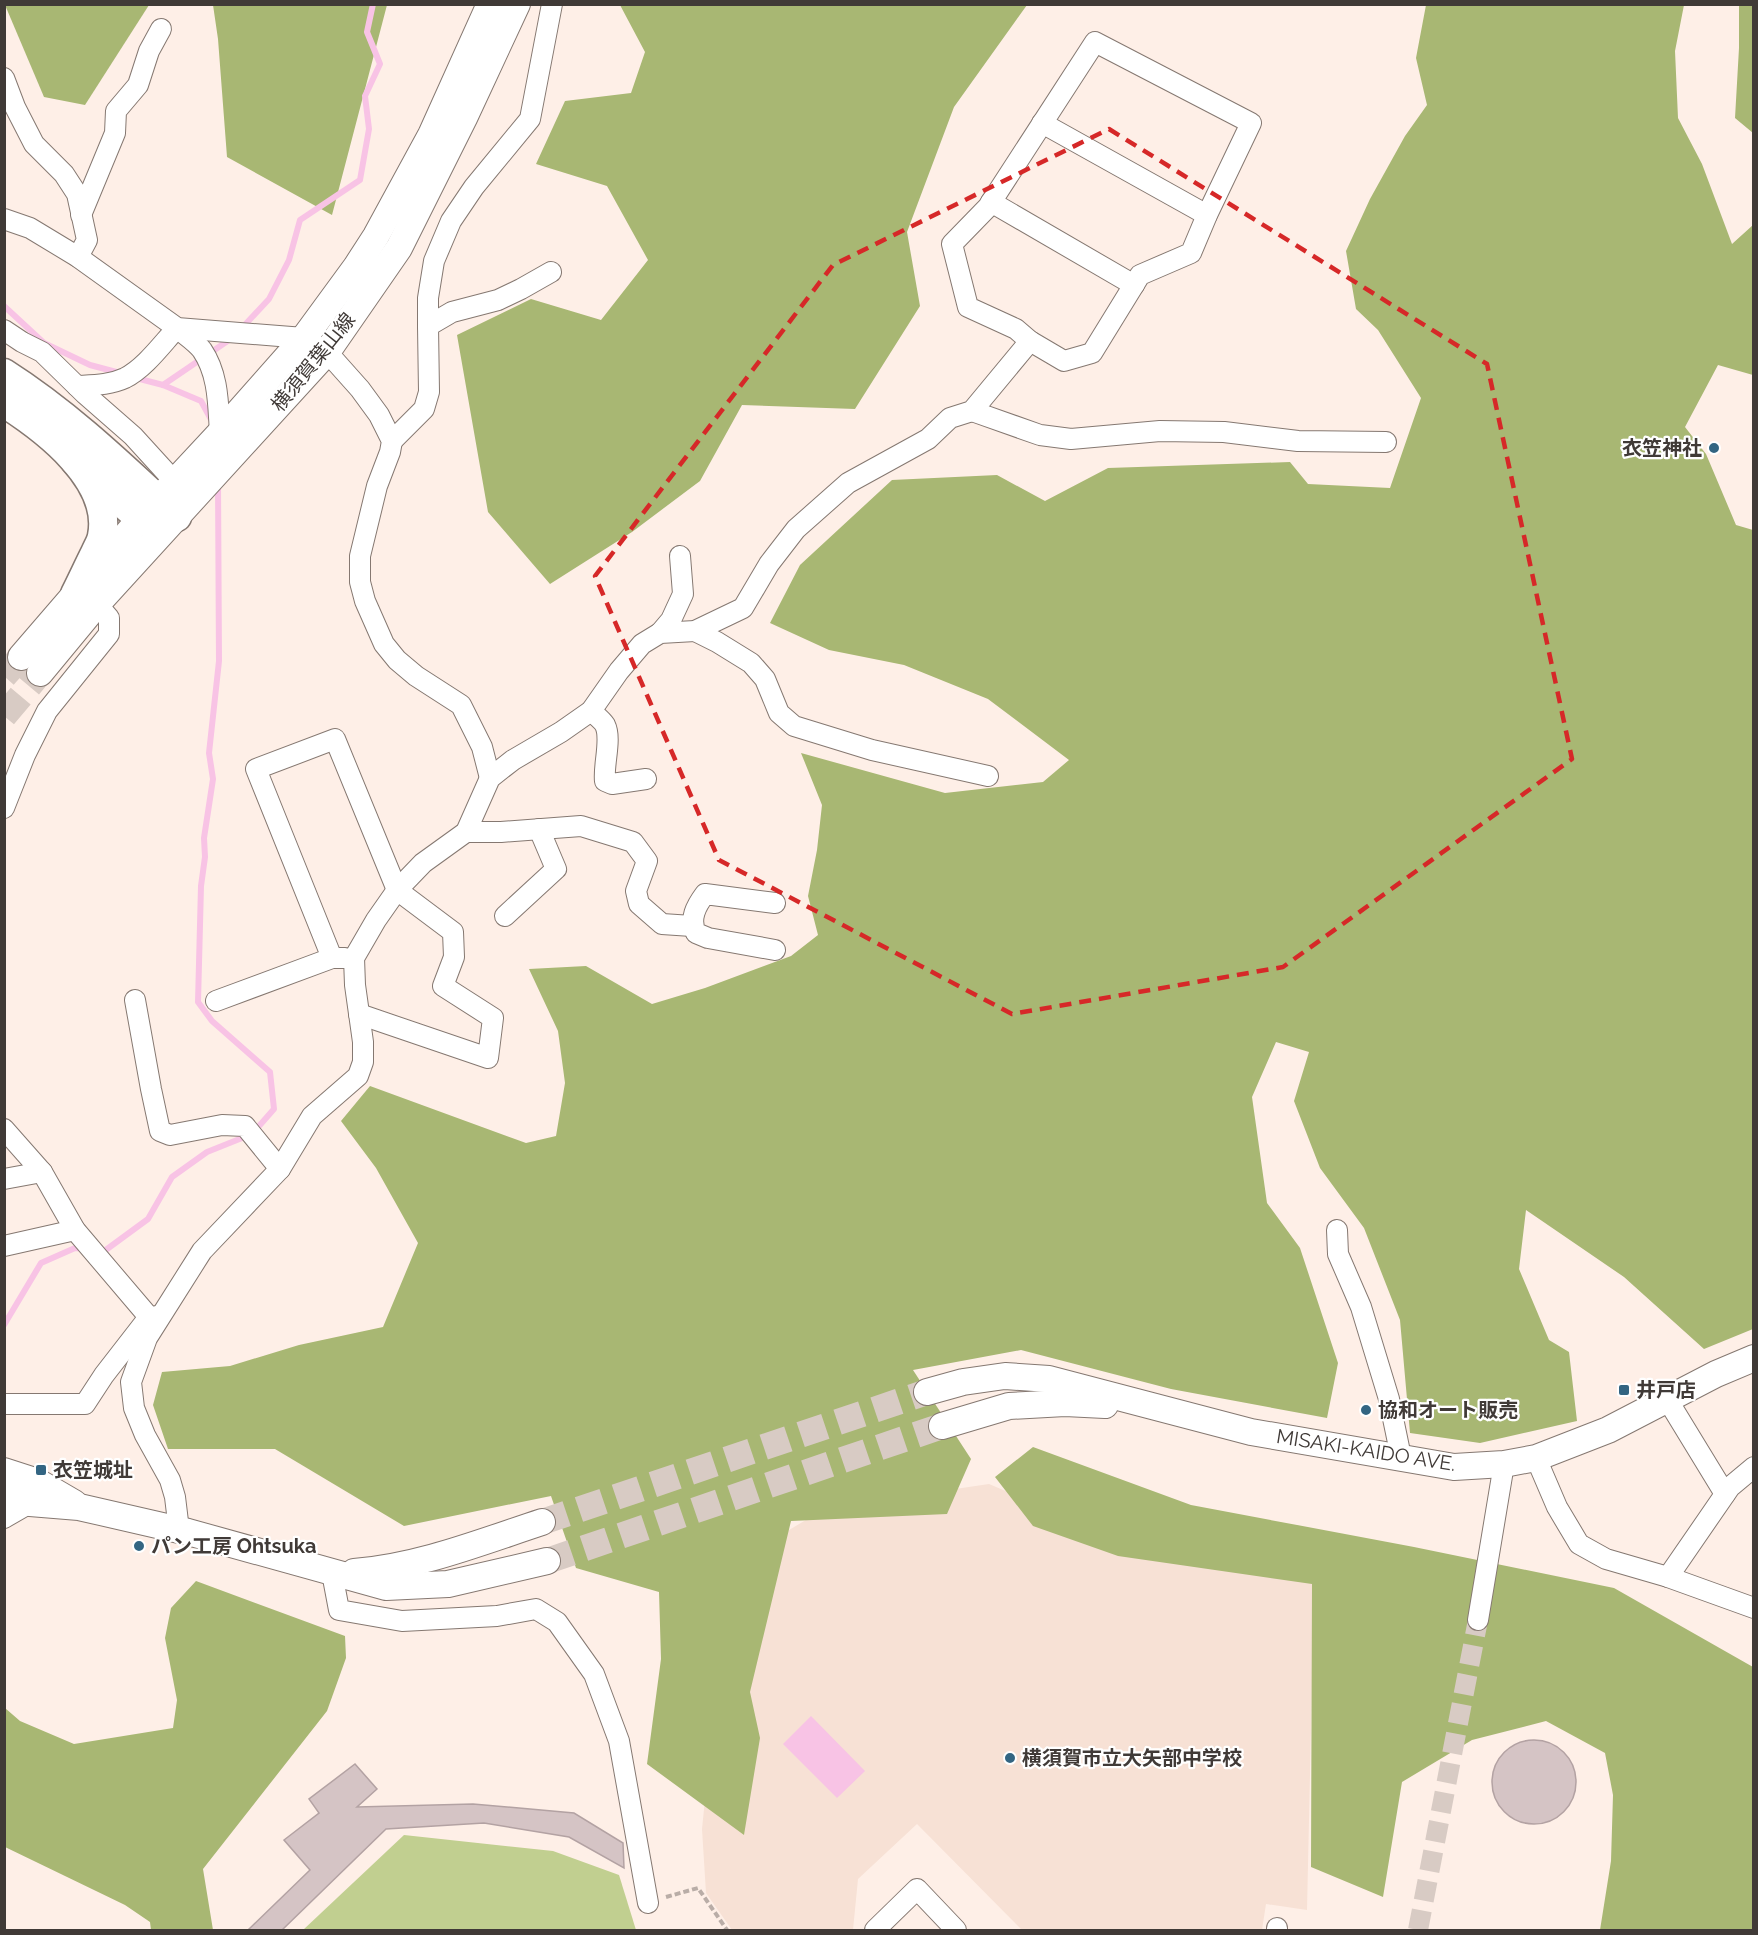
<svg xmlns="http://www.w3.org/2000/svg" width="1758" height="1935" font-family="Raleway,'Noto Sans JP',sans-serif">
	<rect width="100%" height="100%" fill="#feefe7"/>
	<polygon fill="#f7e1d5" points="989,1484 1139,1547 1338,1566 1312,1685 1307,1910 1266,1904 1262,1930 1022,1930 917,1824 858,1879 853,1930 732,1930 706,1893 702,1829 716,1691 779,1536 826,1508"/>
	<polygon fill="#c1cf90" points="404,1835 553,1851 619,1875 636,1930 303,1930"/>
	<g fill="#a8b773">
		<polygon points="5,5 149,5 85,105 44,97"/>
		<polygon points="213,5 387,5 332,215 227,157 218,39"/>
		<polygon points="620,5 1027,5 954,107 907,232 920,306 855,409 742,405 700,481 632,532 550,584 488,512 457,335 531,299 601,320 648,260 607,186 536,164 565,101 631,93 645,52"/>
		<polygon points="1426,5 1684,5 1675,51 1678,118 1702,164 1732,244 1753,225 1753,375 1718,365 1685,427 1706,454 1736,525 1753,530 1753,1329 1704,1349 1624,1277 1526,1210 1519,1269 1549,1340 1569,1352 1577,1421 1480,1443 1410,1433 1400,1320 1364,1228 1320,1168 1294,1101 1309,1052 1276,1042 1252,1097 1267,1203 1300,1248 1338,1363 1327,1418 1171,1389 1021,1350 913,1370 971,1459 947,1514 791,1521 750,1692 760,1738 744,1835 647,1764 661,1659 659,1592 576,1568 551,1496 404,1526 275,1449 168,1449 153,1405 162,1372 230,1366 299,1345 383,1327 418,1243 376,1168 341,1121 370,1086 526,1143 556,1136 565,1083 558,1031 529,969 586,966 652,1004 705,988 791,956 818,935 808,896 817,850 822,805 801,753 945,793 1043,782 1069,760 988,699 904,665 829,650 770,623 800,565 892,480 997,475 1045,501 1108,468 1290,462 1308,484 1390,488 1421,398 1378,330 1356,309 1346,251 1370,199 1405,136 1427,105 1416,58"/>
		<polygon points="1739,5 1753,5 1753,133 1735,118 1739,48"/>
		<polygon points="1033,1447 1191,1505 1414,1547 1614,1588 1753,1667 1753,1930 1600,1930 1611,1861 1613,1795 1605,1753 1546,1721 1472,1740 1402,1782 1383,1897 1311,1867 1312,1584 1118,1556 1033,1526 995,1477"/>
		<polygon points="196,1581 345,1636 346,1658 327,1711 203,1869 213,1930 151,1930 150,1922 125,1905 5,1847 5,1708 20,1721 74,1744 173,1728 177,1700 165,1638 171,1608"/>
	</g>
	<polygon fill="#f8c3e5" points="811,1716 865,1771 837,1798 783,1744"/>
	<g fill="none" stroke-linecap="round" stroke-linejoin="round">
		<g stroke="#f8c3e5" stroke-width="6">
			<polyline points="4,306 44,343 90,365 120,373"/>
			<polyline points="241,329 269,299 289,260 300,220 360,180 369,129 365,96 380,64 367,32 373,4"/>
			<polyline points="136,378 163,385 201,401 213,423"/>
			<polyline points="163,385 232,338"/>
			<polyline points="98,1251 103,1252 148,1219 172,1177 207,1152 252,1134 274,1109 270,1072 212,1021 198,1002 201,886 205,857 204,838 213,779 209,753 219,661 218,482"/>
			<polyline points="4,1325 41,1263 75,1248 85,1249"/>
		</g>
	</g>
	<g fill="#d5c4c5" stroke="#b3a2a3" stroke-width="1.5">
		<circle cx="1534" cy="1782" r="42"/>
		<polygon points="355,1764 377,1789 357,1807 473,1804 574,1813 623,1843 624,1868 569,1837 484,1823 386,1829 282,1930 248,1930 310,1870 284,1840 319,1813 309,1799"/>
	</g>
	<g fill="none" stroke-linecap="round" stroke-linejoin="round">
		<polyline stroke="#d8cbc4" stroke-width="20" stroke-dasharray="20 10" stroke-linecap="butt" points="1418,1930 1478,1620"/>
		<g stroke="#d8cbc4" stroke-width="26" stroke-dasharray="26 13" stroke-linecap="butt">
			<polyline points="4,676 21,657"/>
			<polyline points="4,716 40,673"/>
			<polyline points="542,1522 927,1392"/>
			<polyline points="547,1561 942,1426"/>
		</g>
		<g stroke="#857871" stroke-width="22">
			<g id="minor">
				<polygon points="1095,42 1251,123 1207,215 1191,253 1140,275 1092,353 1064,361 1030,341 1016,329 968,307 952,244 988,207"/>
				<polyline points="4,78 15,107 34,144 64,174 77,194 87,240 78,257"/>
				<polyline points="1042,123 1207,215"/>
				<polyline points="991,202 1134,285"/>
				<polyline points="81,215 115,133 116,111 138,85 149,51 161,29"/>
				<polyline points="4,219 30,228 78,257 177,328 304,338 327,352 360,389 379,415 392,441 390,452 377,486 360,556 360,582 365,601 384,644 397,660 416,676 461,705 482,747 490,778"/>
				<polyline points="428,326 428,298 434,261 451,221 474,187 530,119 552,4"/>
				<polyline points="4,330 22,342 42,352 85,394 133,436 174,481"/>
				<path d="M77 386C93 385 110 385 125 378 145 368 162 344 177 328 185 335 196 342 202 350 219 375 218 405 220 433"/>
				<polyline points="972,411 1040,435 1071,439 1160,431 1224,432 1298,441 1386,442"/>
				<polyline points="392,441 424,409 429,392 428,326 452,312 498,300 521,289 551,272"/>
				<polyline points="695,631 717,642 751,663 765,679 779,713 794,726 872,750 988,776"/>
				<polyline points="660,633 671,620 683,594 680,556"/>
				<path d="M591 711C595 715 602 720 605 725 612 739 603 765 605 781L612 784 646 779"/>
				<polyline points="4,808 25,755 47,711 109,634 109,618 97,604"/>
				<polyline points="466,832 501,832 581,826 633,842 647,861 636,891 639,904 662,924 692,926"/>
				<polyline points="505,916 556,869 539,829"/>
				<path d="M775 950 708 938 696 933C689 919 696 906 705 894L775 903"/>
				<polyline points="332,958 256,769 335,739 397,890 453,932 454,957 443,986 493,1018 488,1058 359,1014"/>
				<polyline points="135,1000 151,1089 160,1131 170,1135 222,1125 245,1126 280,1169"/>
				<polyline points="216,1001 332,958 345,958"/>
				<polyline points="4,1129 42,1172 75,1230 149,1317 159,1316"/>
				<polyline points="4,1179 42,1172"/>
				<polyline points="1337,1230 1338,1254 1361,1307 1389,1399 1401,1457"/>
				<polyline points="4,1246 75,1230"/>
				<polyline points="1667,1399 1725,1494"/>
				<polyline points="4,1404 85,1404 104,1375 149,1317"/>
				<polyline points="1536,1458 1557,1507 1579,1544 1606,1559 1668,1577 1754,1608"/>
				<polyline points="4,1518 30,1503"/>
				<polyline points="179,1530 175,1497 170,1480 145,1435 134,1408 131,1382 147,1338 202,1251 280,1169 312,1116 358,1076 363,1062 363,1042 355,985 354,958 376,920 397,890 423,863 466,832 490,778 513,760 561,732 591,711 619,671 642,644 660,633 695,631 743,608 769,564 796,529 848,483 928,439 950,418 972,411 1030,341"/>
				<polyline points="332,1573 339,1610 402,1621 497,1616 536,1609 557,1622 594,1674 619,1741 648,1903"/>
				<polyline points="1668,1577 1730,1487 1754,1467"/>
				<polyline points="1478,1620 1504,1464"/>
				<polyline points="875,1930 917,1889 956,1930"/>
				<polyline points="1277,1930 1277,1928"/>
			</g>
		</g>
		<g stroke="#857871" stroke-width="28">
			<g id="major">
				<polyline points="21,657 140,519 220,433 304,338 356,267 376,236 431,135 490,4"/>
				<polyline points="40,673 97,604 327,352 399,248 464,118 517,4"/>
				<polyline points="927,1392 963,1382 1005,1376 1049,1379 1251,1432 1454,1467 1504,1464 1536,1458 1608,1430 1716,1374 1754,1358"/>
				<polyline points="942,1426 1009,1406 1065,1403 1105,1405"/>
				<polyline points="4,1471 38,1482 74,1503"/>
				<polyline points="4,1496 30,1503 79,1507 188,1532 386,1587 448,1584 547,1561"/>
				<path d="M354 1572C419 1567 481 1542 542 1522"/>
			</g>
		</g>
		<g stroke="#857871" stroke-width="31">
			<g id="highway">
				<path d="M4 373C67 413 122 466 177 517 163 524 155 525 140 519L75 461"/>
				<path d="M4 403C45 429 113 480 102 536 101 542 97 548 95 553 88 567 82 580 75 594"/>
			</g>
		</g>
		<polyline stroke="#b9ada7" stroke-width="4" stroke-dasharray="6 3" stroke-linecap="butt" points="666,1897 698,1888 727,1930"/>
		<use href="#minor" stroke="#fff" stroke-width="20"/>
		<use href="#major" stroke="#fff" stroke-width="26"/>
		<use href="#highway" stroke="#fff" stroke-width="28"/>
	</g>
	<path fill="none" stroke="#d62828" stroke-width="4.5" stroke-dasharray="12 8" stroke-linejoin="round" d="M1109 129 1487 364 1572 759 1283 967 1012 1014 719 860 595 576 833 265Z"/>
	<g fill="#336582" stroke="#fff" stroke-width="2">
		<circle cx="1714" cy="448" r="6"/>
		<rect x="1618" y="1384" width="12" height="12" rx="3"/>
		<circle cx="1366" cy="1410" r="6"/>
		<rect x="35" y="1464" width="12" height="12" rx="3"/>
		<circle cx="139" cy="1546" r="6"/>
		<circle cx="1010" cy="1758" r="6"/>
	</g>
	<g text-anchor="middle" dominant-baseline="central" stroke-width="4.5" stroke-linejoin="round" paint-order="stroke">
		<g font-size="20" fill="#403a37" stroke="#fff">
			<text transform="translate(313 362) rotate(-51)">横須賀葉山線</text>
			<text transform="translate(1366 1450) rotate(9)">MISAKI-KAIDO AVE.</text>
		</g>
		<g font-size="20" font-weight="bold" fill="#403a37" stroke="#fff" text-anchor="start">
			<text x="1702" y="448" text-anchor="end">衣笠神社</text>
			<text x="1636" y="1390">井戸店</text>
			<text x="1378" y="1410">協和オート販売</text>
			<text x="53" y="1470">衣笠城址</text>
			<text x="151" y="1546">パン工房 Ohtsuka</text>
			<text x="1022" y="1758">横須賀市立大矢部中学校</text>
		</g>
	</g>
	<rect width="1758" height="1935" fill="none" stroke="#403a37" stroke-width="12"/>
</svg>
